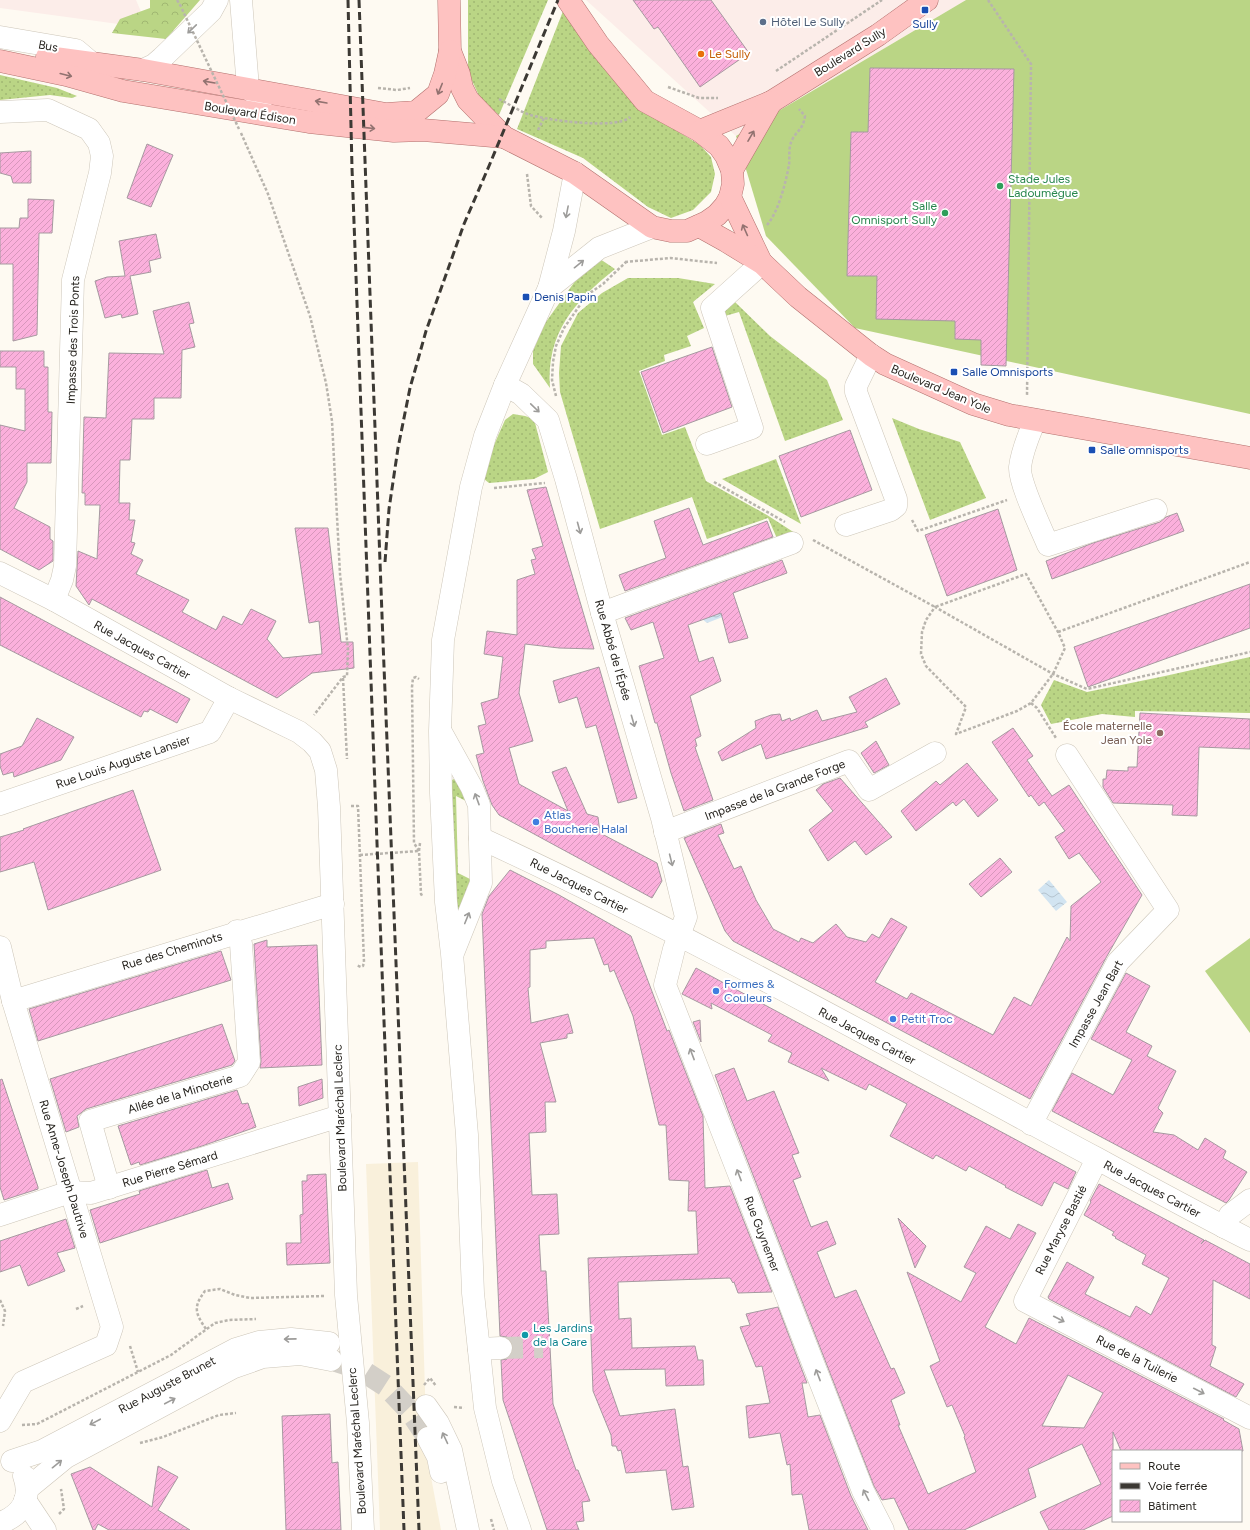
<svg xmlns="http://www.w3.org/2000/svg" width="1250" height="1530" font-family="Figtree,sans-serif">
	<defs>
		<pattern id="grass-dots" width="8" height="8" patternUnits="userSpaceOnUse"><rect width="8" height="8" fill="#bad585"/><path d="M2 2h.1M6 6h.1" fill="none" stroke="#a0b772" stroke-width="1.8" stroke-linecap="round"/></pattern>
		<pattern id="forest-crowns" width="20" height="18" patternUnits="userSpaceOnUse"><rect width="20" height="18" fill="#bad585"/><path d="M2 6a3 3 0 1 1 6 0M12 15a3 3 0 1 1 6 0" fill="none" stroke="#a0b772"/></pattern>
		<pattern id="water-waves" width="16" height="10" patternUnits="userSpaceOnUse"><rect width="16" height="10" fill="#d2e4f1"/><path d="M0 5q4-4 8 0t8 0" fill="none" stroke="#b4c3ce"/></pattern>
		<pattern id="building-hatch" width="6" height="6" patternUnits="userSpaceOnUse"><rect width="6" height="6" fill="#fbb0dc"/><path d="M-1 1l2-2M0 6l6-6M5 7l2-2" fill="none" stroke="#d797bc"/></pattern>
	</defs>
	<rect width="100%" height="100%" fill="#fefaf2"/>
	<g fill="#fcede9">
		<polygon points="0,0 136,0 148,28 0,8"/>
		<polygon points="586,0 966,0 736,136"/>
	</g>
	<polygon fill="#f9f0db" points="418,1162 427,1456 441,1530 380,1530 366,1164"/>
	<g fill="url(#grass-dots)">
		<polygon points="468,0 548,0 499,115 481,100 468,72"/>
		<polygon points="565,6 661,121 700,145 711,157 715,174 711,192 693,210 671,218 648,207 583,158 517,129"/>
		<polygon points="0,75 57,88 77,96 72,98 50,95 0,100"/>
		<path d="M600 259 615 269C574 302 546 333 550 388L533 364V351L543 326 578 277Z"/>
		<polygon points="628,278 678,278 715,284 693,302 704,328 687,336 691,346 664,355 665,361 639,371 662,435 685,427 706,481 767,515 798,535 779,543 768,518 707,539 692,497 600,529 560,392 559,373 561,346 578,313 602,293"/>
		<polygon points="735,302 770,336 827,380 843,420 785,441 739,312 725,316 721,313"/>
		<polygon points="513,414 525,416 534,419 548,472 534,479 489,483 484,479 490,454 505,420"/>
		<polygon points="892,418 919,429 960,442 986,498 930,520"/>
		<polygon points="776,459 801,524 722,479"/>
		<polygon points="1250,657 1250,713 1135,711 1135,717 1102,714 1051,724 1041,705 1054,680 1087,692 1165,676"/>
		<polygon points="454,779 472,804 456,796 458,873 476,882 457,913 451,784 452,780"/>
	</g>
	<polygon fill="url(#forest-crowns)" points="150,0 200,0 166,39 112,33 120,19 150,8"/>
	<g fill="#bad585">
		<polygon points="966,0 1250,0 1250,414 855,328 766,236 736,136"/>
		<polygon points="1250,938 1250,1033 1205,971"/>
	</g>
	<g fill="url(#water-waves)">
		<polygon points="703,612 733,613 707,623 702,619"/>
		<polygon points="1049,880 1067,902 1056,911 1038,890"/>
	</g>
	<g fill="url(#building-hatch)" stroke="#a699a0" fill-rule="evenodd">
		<polygon points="633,0 711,0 749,53 700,87 658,27 654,29"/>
		<polygon points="870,68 1014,69 1006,366 981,365 981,340 955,339 955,321 876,319 877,276 847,276 851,132 868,132"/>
		<polygon points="147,144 173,155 151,207 127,198"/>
		<polygon points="31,151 31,183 13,183 11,176 0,173 0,153"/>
		<polygon points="28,199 54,200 52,233 39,233 37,335 13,341 13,264 0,264 0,228 19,228 20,218 28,218"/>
		<polygon points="156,234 161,258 149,261 151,272 130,276 138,314 122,318 121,314 105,318 95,281 107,277 125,276 119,241"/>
		<polygon points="189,302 194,323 189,324 195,347 182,350 181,398 154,398 154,419 132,419 130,460 120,460 119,503 130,503 129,520 135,520 131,542 135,543 131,554 143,560 136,574 189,600 182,612 216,630 223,616 242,625 251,609 276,621 267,639 283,658 322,654 319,621 309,623 295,528 328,528 341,642 353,642 354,668 312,673 277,698 92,599 89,605 76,586 78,551 97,559 100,505 85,505 85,493 82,493 84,417 106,418 109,353 164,354 153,311"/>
		<polygon points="712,347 732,407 663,433 641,372"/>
		<polygon points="0,351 44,351 44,367 48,367 48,412 52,412 51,463 27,463 27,482 14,508 50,527 50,539 53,541 53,561 39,570 0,549 0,425 25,431 25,389 16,389 16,367 0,367"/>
		<polygon points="850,430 872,490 801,517 779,456"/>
		<polygon points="546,487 594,649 559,648 525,644 519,693 533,741 509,748 519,784 568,811 552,772 566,767 587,814 598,817 600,833 657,863 662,881 652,898 499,815 492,805 483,781 476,755 484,753 478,726 486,724 481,703 498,698 503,657 484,654 487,631 517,635 517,580 535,574 531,560 536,559 532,549 543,546 527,490"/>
		<polygon points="689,508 703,545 767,521 773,537 625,591 619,575 666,558 654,521"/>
		<polygon points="998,509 1017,570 947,596 925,535"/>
		<polygon points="1177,513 1184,531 1052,579 1046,561 1093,543 1160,522 1166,517"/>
		<polygon points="782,560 787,573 733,593 748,638 729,643 721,613 688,625 699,662 713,657 721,681 690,696 701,736 695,739 697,746 695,747 713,800 684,811 671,773 657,723 655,723 639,666 664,658 653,622 631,630 625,618"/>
		<polygon points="1250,584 1250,628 1088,687 1074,647"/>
		<polygon points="0,597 190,699 177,723 150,709 148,712 144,711 141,717 0,645"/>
		<polygon points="599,667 637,798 618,803 596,725 586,728 577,697 559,703 553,681"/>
		<polygon points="886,678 900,704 865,722 868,727 766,759 761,744 722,761 718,752 756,728 755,721 771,715 780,714 782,721 790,718 791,721 817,710 822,721 857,712 849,697"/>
		<polygon points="1140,713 1250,719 1250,749 1199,747 1197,816 1172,815 1173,805 1113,803 1103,787 1103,779 1106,779 1107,770 1128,771 1128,767 1137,767"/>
		<polygon points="37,718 74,737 61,760 14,777 13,772 3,775 0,766 0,754 22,746"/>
		<polygon points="1013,728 1033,756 1027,760 1052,796 1069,785 1142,895 1107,956 1030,1099 733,941 725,931 684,838 721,824 724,833 718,835 734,869 741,866 756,900 773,929 799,942 801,938 813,943 836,924 847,937 866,942 872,934 879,938 891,918 907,927 875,982 907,999 911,993 993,1035 1014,997 1031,1006 1067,937 1070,941 1071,906 1101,882 1079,853 1069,859 1055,837 1065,831 1044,802 1039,806 1031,795 1029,797 992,742"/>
		<polygon points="876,741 889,765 874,773 861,753"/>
		<polygon points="967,763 998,800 978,817 964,799 956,806 953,802 916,831 901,811 936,781 940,785"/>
		<polygon points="840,778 892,837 866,855 855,841 828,861 809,830 833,811 816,790 823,784"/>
		<polygon points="133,790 161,870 48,910 34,862 0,872 0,837 24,830 23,829"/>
		<polygon points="1000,858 1012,872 981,897 969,884"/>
		<polygon points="510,870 559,895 631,936 667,1031 669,1030 703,1116 705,1188 730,1186 772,1292 738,1293 734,1282 733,1283 730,1278 618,1282 619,1319 631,1318 632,1348 695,1346 698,1360 703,1360 704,1385 666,1386 665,1369 604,1370 620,1416 675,1409 683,1467 688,1466 694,1507 672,1510 666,1470 626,1473 621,1450 618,1451 616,1446 612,1446 611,1435 593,1391 588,1258 698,1254 696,1211 688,1211 689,1181 669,1180 666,1125 659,1125 633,1016 614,970 610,972 608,964 604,965 594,938 546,941 546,948 530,950 530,987 528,988 531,1023 568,1014 573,1033 567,1034 567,1038 540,1043 556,1102 545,1102 546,1132 529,1133 532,1195 557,1194 559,1234 539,1235 541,1271 546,1271 553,1404 576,1470 578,1470 590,1501 582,1502 584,1521 576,1522 579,1530 547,1530 503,1400 501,1360 507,1359 512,1354 513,1347 512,1342 507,1337 500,1336 482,914 489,896"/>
		<polygon points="267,940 267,947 317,945 322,1065 260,1068 261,1061 254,944"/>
		<polygon points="221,951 231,980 38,1041 29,1009"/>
		<polygon points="696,968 1076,1172 1068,1189 1054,1182 1042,1206 1005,1187 1006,1186 969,1166 966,1171 936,1155 933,1159 890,1136 907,1104 869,1084 866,1090 821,1068 829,1081 788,1062 792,1053 768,1041 772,1035 711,1003 712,1009 682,994"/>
		<polygon points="1126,973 1150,986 1126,1032 1152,1046 1147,1056 1176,1071 1158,1108 1163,1113 1153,1132 1174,1135 1198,1150 1205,1138 1226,1151 1223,1158 1247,1172 1229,1200 1226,1203 1052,1111 1072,1073 1113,1095 1132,1060 1091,1039"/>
		<polygon points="700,1020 701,1042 693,1022"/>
		<polygon points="222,1024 235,1061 232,1065 86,1109 77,1116 79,1127 66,1132 50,1079"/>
		<path d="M734 1068 747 1101 774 1091 799 1153 792 1155 801 1177 793 1180 811 1227 827 1221 836 1244 817 1252 835 1298 856 1290 891 1369 894 1368 905 1393 891 1400 900 1425H898L928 1494 976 1472 964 1437 965 1436 952 1405 947 1407 930 1366 940 1361 907 1272 961 1302 976 1273 964 1267 986 1226 1010 1239 1018 1224 1036 1233 985 1327 1016 1344 1029 1318 1224 1419 1223 1420 1239 1429 1243 1451H1121L1113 1432V1516L1083 1530H1049L1040 1512 1101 1484 1082 1444 1028 1469 1036 1497 964 1530H909L894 1498 882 1500 874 1486 730 1116 715 1075ZM1068 1375 1103 1393 1084 1428 1042 1426Z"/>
		<polygon points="2,1079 38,1187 38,1189 4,1200 0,1187 0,1080"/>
		<polygon points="322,1079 323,1098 299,1106 298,1087"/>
		<polygon points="237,1090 242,1104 248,1103 256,1127 202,1146 140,1165 139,1162 131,1165 118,1126"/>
		<polygon points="207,1170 212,1188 228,1183 233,1199 100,1243 90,1210 140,1194 139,1191 142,1190"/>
		<polygon points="326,1174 330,1263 287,1265 286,1243 301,1243 300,1215 303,1214 302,1181 307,1181 307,1175"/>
		<polygon points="1099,1184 1204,1240 1201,1244 1205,1240 1250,1264 1250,1299 1213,1280 1212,1345 1216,1347 1210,1366 1244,1384 1236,1397 1049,1299 1048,1297 1067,1262 1094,1277 1085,1294 1130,1317 1136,1306 1151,1315 1169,1278 1142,1264 1146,1255 1115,1238 1116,1237 1112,1235 1114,1232 1084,1215 1091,1202 1090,1201"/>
		<polygon points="898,1218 926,1246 915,1268"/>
		<polygon points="66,1219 75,1248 57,1253 65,1271 28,1286 20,1265 0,1272 0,1241"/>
		<polygon points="778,1307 807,1383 802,1383 808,1417 820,1415 851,1496 868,1530 809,1530 802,1494 792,1495 790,1464 787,1465 780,1433 749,1438 746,1406 770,1403 762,1366 756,1367 740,1327 750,1325 746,1314"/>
		<polygon points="330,1414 332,1463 338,1462 341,1530 286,1530 282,1416"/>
		<polygon points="158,1466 178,1477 158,1510 190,1530 109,1530 98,1524 95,1530 93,1530 71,1474 90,1467 152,1507"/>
	</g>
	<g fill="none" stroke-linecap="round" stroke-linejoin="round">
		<g stroke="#d3cfc8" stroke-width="22" stroke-dasharray="22 11" stroke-linecap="butt">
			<polyline points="501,1348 543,1347"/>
			<polyline points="336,1361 358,1368 386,1386 410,1411 428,1438"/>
		</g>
		<g stroke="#cdc6b9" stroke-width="23">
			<g id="minor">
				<polyline points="241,0 248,88 262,99"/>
				<polyline points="0,37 76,50 89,61"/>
				<polyline points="143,70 154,65 162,58 211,11 217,0"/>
				<polyline points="0,112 48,110 89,129 99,143 102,156 100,173 73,280 65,566 62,580 54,600"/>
				<polyline points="549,288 599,248 652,227"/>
				<polyline points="505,385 521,394 548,420 566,479 602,613 662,818 686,917 674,949 665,985 863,1491 883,1530"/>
				<path d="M1035 420C1029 435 1022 450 1020 467 1019 483 1041 528 1048 545L1156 510"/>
				<polyline points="707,444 752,428 712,308 762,263"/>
				<polyline points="846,525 891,510 896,506 896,499 856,392 856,386 871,355"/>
				<polyline points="0,573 54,600 229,698 299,732 312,742 320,751 326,770 329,807 346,1295 358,1423 363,1530"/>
				<polyline points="602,613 792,543"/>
				<polyline points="441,732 472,788 479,805 481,883 453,953"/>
				<polyline points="0,804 210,732 229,698"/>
				<polyline points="665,832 849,761 869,790 935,753"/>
				<path d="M480 838C690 935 892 1049 1096 1158 1147 1186 1198 1214 1250 1240"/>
				<polyline points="0,947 13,1001 112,1327 106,1345 23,1382 0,1421"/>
				<polyline points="13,1001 333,904"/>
				<polyline points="1031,1124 1118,962 1168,910 1067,755"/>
				<polyline points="1097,1159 1025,1301 1250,1418"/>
				<polyline points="109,1188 90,1121 240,1076 249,1062 241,944 237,931"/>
				<polyline points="0,1215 70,1192 91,1193 340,1116"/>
				<polyline points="1224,1227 1230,1215 1250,1200"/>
				<polyline points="479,1349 501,1348"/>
				<polyline points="426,1406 438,1423 451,1450 468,1530"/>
				<polyline points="428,1438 438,1457 441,1472"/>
				<polyline points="12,1461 42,1451 236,1349 259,1342 291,1339 329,1343"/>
				<polyline points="27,1489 66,1457 232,1368 263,1357 300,1354 331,1360"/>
				<polyline points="25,1500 45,1530"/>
				<path d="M0 1523C22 1515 32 1498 24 1476"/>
				<polyline points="520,1530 503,1481 485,1408 473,1293 467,1135 452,954 446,902 441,793 440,731 443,640 471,487 485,436 505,385 549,288 564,231 575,173"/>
			</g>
		</g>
		<g stroke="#b2706d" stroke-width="23">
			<g id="major">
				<polyline points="449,0 450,51 459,74 462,88 468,100 504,137 575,173 652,227 671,231 687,231 707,222 717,215 725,206 730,197 733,184 732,170 726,156 719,146 700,131 645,101 598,44 568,0"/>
				<polyline points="47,57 143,70 386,114 416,112 438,94 445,74 450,51"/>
				<polyline points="0,61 66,75 123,91 309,122 394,131 423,130 504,137"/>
				<polyline points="700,131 771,102 878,35 927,0"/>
				<polyline points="732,170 771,102"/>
				<polyline points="730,197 761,262"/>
				<polyline points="699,226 726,241 762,263 798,297 871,355 885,364 973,404 1009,415 1250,458"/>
			</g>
		</g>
		<g stroke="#b8b4ad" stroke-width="2.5" stroke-dasharray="3 2" stroke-linecap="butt">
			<polyline points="177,0 182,8"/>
			<polyline points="988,0 1031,64 1027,396"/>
			<polyline points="776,71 882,0"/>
			<polyline points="668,87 699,98 718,98"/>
			<polyline points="378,88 397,90 410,88"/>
			<path d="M499 99C509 104 519 111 530 115 548 120 617 130 630 117"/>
			<polyline points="538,130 544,118"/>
			<polyline points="241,133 268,194 310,316 326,383 332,421 340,574 348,649 347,676 343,677 314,715"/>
			<polyline points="527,174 531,206 543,219"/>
			<path d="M767 225C778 213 786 182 789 165 790 157 788 148 792 140 797 130 803 130 805 116L799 109"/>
			<polyline points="625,262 670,258 717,263"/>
			<polyline points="556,396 552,380 553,362 556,346 564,328 587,295 603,284 626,262"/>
			<polyline points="714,482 785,522"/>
			<polyline points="494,488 545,483"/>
			<polyline points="912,520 918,531 1007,500"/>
			<polyline points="813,540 935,607 1026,574 1058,632 1065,648 1053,674 1031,703 1017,711 956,734 966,707 926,666 921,654 922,632 926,620 935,607 1053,674 1087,689 1250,652"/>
			<polyline points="1058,632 1250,562"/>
			<polyline points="343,678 347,759"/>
			<polyline points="1031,703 1037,708 1056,738"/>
			<polyline points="351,806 358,806 364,962 363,966 361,967 356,965"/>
			<polyline points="420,843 419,851 421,894 423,897"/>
			<polyline points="419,851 414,843 412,687 413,678 416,677 419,679"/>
			<polyline points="360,855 419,851"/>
			<polyline points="0,1300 5,1311 3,1326"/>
			<polyline points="76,1309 83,1306"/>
			<path d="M206 1329C195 1313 193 1307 205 1291L220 1289 235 1295 250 1298 325 1296"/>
			<polyline points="130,1346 138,1372"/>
			<polyline points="424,1385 430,1378 436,1386"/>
			<polyline points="454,1407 464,1408"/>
			<polyline points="22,1425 37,1424 171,1355 215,1323 229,1320 256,1319"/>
			<polyline points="140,1443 163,1437 219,1415 236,1413"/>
			<polyline points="59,1514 64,1509 61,1489"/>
			<polyline points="491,1519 494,1530"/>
		</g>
		<use href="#minor" stroke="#fff" stroke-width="22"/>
		<use href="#major" stroke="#fec2c1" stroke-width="22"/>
		<g stroke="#3c3934" stroke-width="3" stroke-dasharray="8 4" stroke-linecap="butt">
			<polyline points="348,0 352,168 377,843 404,1530"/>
			<polyline points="359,0 383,642 419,1530"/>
			<polyline points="385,562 389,509 398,448 410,388 426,331 464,224 489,166 558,0"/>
		</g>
		<polyline stroke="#b8b4ad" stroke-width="2.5" stroke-dasharray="3 2" stroke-linecap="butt" points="182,9 239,129"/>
	</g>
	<defs><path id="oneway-shaft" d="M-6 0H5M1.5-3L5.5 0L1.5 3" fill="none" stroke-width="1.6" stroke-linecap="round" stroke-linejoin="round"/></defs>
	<g stroke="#9d9c9a">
		<use href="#oneway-shaft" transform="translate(192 29) rotate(136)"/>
		<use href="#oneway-shaft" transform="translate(567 212) rotate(101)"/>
		<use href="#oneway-shaft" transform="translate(579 264) rotate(-39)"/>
		<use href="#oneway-shaft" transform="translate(535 408) rotate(44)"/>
		<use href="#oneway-shaft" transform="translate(579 528) rotate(75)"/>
		<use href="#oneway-shaft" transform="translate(633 721) rotate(74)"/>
		<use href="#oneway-shaft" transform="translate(477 799) rotate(-110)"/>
		<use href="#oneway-shaft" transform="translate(671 860) rotate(76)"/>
		<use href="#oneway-shaft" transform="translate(467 918) rotate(-68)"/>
		<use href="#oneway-shaft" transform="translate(692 1054) rotate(-111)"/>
		<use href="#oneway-shaft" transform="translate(739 1175) rotate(-111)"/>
		<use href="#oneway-shaft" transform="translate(1059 1319) rotate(27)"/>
		<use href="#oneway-shaft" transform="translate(290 1339) rotate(179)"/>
		<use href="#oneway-shaft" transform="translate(818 1375) rotate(-111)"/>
		<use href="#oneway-shaft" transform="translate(1199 1391) rotate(27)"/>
		<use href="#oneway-shaft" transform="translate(170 1401) rotate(-28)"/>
		<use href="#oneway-shaft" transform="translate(95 1422) rotate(152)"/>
		<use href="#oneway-shaft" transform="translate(445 1438) rotate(-115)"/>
		<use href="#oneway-shaft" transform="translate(57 1464) rotate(-39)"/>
		<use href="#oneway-shaft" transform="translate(866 1495) rotate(-117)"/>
	</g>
	<g stroke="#927270">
		<use href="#oneway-shaft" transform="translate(66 75) rotate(14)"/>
		<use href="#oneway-shaft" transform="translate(209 82) rotate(-170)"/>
		<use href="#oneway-shaft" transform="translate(440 89) rotate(112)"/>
		<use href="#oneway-shaft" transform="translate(321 102) rotate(-170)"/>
		<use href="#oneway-shaft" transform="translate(369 128) rotate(6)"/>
		<use href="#oneway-shaft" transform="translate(751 136) rotate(-60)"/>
		<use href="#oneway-shaft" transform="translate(745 230) rotate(-114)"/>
	</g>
	<g fill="#1a4fb4" stroke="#fff" stroke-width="1.5">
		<rect x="921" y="6" width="8" height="8" rx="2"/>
		<rect x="522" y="293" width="8" height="8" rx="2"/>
		<rect x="950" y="368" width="8" height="8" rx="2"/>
		<rect x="1088" y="446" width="8" height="8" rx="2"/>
	</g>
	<circle fill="#5c6f8a" stroke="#fff" stroke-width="1.5" cx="763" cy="22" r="4"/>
	<circle fill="#e8710a" stroke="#fff" stroke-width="1.5" cx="701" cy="54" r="4"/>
	<g fill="#2e9e5b" stroke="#fff" stroke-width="1.5">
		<circle cx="1000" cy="186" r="4"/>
		<circle cx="945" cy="213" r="4"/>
	</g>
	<circle fill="#8d6e63" stroke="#fff" stroke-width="1.5" cx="1160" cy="733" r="4"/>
	<g fill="#3f7fe0" stroke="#fff" stroke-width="1.5">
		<circle cx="536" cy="822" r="4"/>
		<circle cx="716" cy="991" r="4"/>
		<circle cx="893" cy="1019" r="4"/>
	</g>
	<circle fill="#0f9aa8" stroke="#fff" stroke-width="1.5" cx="525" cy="1335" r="4"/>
	<g text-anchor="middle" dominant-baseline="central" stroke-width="4" stroke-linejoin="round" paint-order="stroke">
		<g font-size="12" fill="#4e5e75" stroke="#fff" text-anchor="start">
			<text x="771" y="22">Hôtel Le Sully</text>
		</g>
		<g font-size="12" fill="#164399" stroke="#fff" text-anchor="start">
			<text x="925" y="24" text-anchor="middle">Sully</text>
			<text x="534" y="297">Denis Papin</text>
			<text x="962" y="372">Salle Omnisports</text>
			<text x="1100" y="450">Salle omnisports</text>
		</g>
		<g font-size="12" fill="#26231e" stroke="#fff">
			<text transform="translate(48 46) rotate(10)">Bus</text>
			<text transform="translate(850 52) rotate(-32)">Boulevard Sully</text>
			<text transform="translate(250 113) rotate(9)">Boulevard Édison</text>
			<text transform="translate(73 340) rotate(-88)">Impasse des Trois Ponts</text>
			<text transform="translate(941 389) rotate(23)">Boulevard Jean Yole</text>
			<text transform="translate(142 650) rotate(29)">Rue Jacques Cartier</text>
			<text transform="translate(613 650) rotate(74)">Rue Abbé de l'Épée</text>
			<text transform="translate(123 762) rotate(-19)">Rue Louis Auguste Lansier</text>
			<text transform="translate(775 790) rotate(-21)">Impasse de la Grande Forge</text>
			<text transform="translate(579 886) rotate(27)">Rue Jacques Cartier</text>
			<text transform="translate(172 951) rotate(-17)">Rue des Cheminots</text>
			<text transform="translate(1096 1004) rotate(-61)">Impasse Jean Bart</text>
			<text transform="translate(867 1036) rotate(28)">Rue Jacques Cartier</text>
			<text transform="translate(180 1094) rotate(-17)">Allée de la Minoterie</text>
			<text transform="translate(340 1118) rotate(-92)">Boulevard Maréchal Leclerc</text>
			<text transform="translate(64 1169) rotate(73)">Rue Anne-Joseph Dautrive</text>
			<text transform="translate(170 1169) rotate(-17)">Rue Pierre Sémard</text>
			<text transform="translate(1152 1189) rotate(28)">Rue Jacques Cartier</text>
			<text transform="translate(1061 1230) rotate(-63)">Rue Maryse Bastié</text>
			<text transform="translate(762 1234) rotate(69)">Rue Guynemer</text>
			<text transform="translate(1137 1359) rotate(27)">Rue de la Tuilerie</text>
			<text transform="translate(167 1385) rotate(-28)">Rue Auguste Brunet</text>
			<text transform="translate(357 1441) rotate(-94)">Boulevard Maréchal Leclerc</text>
		</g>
		<g font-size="12" fill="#c56008" stroke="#fff" text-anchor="start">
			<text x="709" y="54">Le Sully</text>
		</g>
		<g font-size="12" fill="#27864d" stroke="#fff" text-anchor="start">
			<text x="1008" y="179">Stade Jules<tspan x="1008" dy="14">Ladoumègue</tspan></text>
			<text x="937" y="206" text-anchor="end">Salle<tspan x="937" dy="14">Omnisport Sully</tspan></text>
		</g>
		<g font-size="12" fill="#785e54" stroke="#fff" text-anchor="end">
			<text x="1152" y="726">École maternelle<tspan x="1152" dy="14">Jean Yole</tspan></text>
		</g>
		<g font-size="12" fill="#366cbe" stroke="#fff" text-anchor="start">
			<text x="544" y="815">Atlas<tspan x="544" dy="14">Boucherie Halal</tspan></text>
			<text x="724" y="984">Formes &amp;<tspan x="724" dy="14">Couleurs</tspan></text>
			<text x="901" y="1019">Petit Troc</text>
		</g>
		<g font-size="12" fill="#0d838f" stroke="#fff" text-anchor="start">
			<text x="533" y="1328">Les Jardins<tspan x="533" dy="14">de la Gare</tspan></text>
		</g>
	</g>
	<rect x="1112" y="1450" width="130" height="72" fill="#ffffff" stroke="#a8a7a5"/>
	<rect x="1120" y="1463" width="20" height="6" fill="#fec2c1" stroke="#a8a7a5"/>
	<text x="1148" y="1470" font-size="12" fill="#26231e">Route</text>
	<rect x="1120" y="1483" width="20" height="6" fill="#3c3934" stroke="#a8a7a5"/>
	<text x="1148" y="1490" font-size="12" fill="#26231e">Voie ferrée</text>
	<rect x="1120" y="1500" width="20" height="12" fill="url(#building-hatch)" stroke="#a8a7a5"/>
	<text x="1148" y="1510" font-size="12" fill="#26231e">Bâtiment</text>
</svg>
